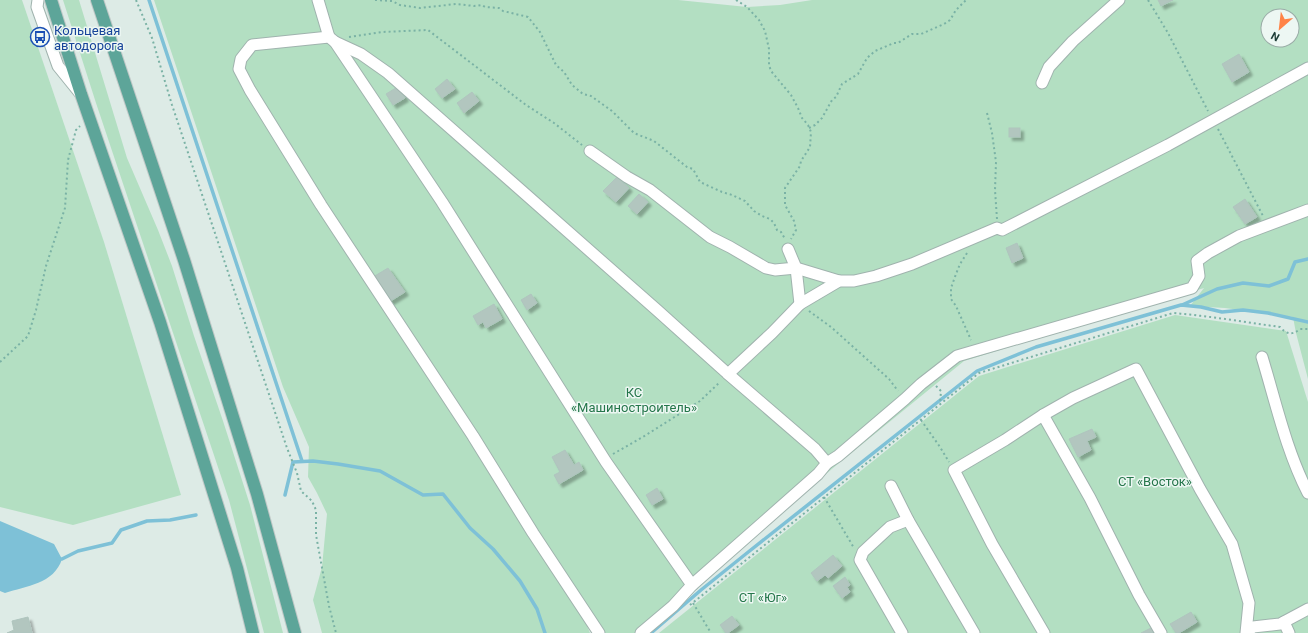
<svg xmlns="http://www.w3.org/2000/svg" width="1308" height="633" font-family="Roboto,sans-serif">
	<defs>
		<filter id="shadow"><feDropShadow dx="3.5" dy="3.5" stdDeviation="1" flood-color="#0004"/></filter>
	</defs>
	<rect width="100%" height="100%" fill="#ddebe6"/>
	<g fill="#b3dfc2" fill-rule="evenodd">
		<polygon points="0,0 22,0 104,242 181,495 73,525 0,507"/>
		<polygon points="63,0 79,0 127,158 158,230 172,266 194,336 223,421 250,505 283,633 264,633 229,500 96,103"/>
		<path d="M154 0H678L747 7 780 5 812 0H1308V379L1296 333 1293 317 1225 308 1190 306 1204 288 964 361 833 468 641 633H593L587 626 590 633H322L313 600 322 567 327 514 317 493 308 477 309 447 283 387ZM1268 16H1292V40H1268Z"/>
		<polygon points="1175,315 1286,331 1308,402 1308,633 659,633 979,376"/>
	</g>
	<path fill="#7ec1d7" d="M0 521 54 544 62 559C54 584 26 586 5 593L0 591Z"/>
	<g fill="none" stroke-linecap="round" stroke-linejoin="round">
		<g stroke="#7ec1d7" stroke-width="3.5">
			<polyline points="149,0 302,461"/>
			<polyline points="1182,305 1217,289 1243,283 1269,286 1288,279 1295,262 1308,259"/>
			<polyline points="285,495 293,462 313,461 338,464 380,471 423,495 443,494 470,528 493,549 520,581 537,609 545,633"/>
			<polyline points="58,559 62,559 78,551 112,543 121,530 147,521 170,520 196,515"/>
			<polyline points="651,633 701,590 747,553 977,371 1036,347 1181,305 1201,307 1222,312 1243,310 1268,313 1308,322"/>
		</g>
	</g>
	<g fill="#b2c6bf" stroke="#afc5be" filter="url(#shadow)">
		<polygon points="1158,0 1173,0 1161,6"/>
		<polygon points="1239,54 1249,72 1232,82 1222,64"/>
		<polygon points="447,79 455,89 442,98 435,89"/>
		<polygon points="399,86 405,98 393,105 386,94"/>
		<polygon points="472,92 479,101 464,113 457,103"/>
		<rect x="1009" y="128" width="11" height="9"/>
		<polygon points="617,177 629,188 616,202 603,191"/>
		<polygon points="639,194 648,202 637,214 628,206"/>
		<polygon points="1245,199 1257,217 1245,224 1233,207"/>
		<polygon points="1017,243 1023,258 1012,263 1006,248"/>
		<polygon points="388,268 405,292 389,302 373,277"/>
		<polygon points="531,294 537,303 527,310 521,300"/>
		<polygon points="494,304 502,319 486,328 483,322 478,325 473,316"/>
		<polygon points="1092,429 1096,437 1087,441 1091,450 1078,457 1069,439"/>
		<polygon points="565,450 574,465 579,462 583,470 559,484 554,475 560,472 552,457"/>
		<polygon points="657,488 663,499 652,505 646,495"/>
		<polygon points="833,555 842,566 828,578 825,575 817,581 811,573"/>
		<polygon points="845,577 850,585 847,587 850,592 842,598 833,586"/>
		<polygon points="1191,612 1197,622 1179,633 1176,633 1170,624"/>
		<polygon points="732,616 739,625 728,633 726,633 720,625"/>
		<polygon points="28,617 32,633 7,633 14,630 12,621"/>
		<polygon points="1151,628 1154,633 1141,633"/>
	</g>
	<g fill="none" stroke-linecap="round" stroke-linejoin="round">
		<g stroke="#a0b3ae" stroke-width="13">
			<g id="minor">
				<polyline points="38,0 37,7 58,66 79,92"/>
				<polyline points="318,0 329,37"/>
				<polyline points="335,42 361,54 388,73 658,311 728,374 772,333 800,304 839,281 854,281 876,276 912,264 997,228 1002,230 1168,145 1308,68"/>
				<polyline points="1042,83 1049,67 1073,41 1119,0"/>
				<polyline points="590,151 627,177 650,190 710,237 730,247 766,268 775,270 796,268 839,281"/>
				<polyline points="788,249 796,268 800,304"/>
				<path d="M1262 357C1276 403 1286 450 1308 493"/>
				<polyline points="1043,415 1090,498 1139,595 1161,633"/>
				<polyline points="827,463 838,456 905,399 921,384 957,356 1192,288 1199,276 1197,261 1208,253 1239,236 1308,210"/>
				<polyline points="891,486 908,520 890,527 863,552 860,560 902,633"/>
				<polyline points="908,520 974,633"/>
				<polyline points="1284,622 1289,633"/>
				<polyline points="599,633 533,533 473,436 321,205 250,90 239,69 241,59 252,45 329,37 335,42 442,202 606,462 692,585"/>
				<polyline points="641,633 673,606 692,585 818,474 827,463 815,449 728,374"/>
				<polyline points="1044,633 992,544 954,470 1005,440 1043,415 1073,398 1136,369 1200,489 1232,544 1249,603 1246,633"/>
				<polyline points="1247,633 1253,627 1280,624 1308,609"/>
			</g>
		</g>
		<g stroke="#c0c8c7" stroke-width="14">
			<g id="major">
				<polyline points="51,0 81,94 160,322 237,568 253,633"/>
				<polyline points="97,0 184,260 257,494 295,633"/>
			</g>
		</g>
		<g stroke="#7ab2a5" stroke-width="2" stroke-dasharray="2 3" stroke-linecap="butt">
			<polyline points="136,0 152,38 172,105 287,448 297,473 301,491 312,501 316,510 316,535 329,606 336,633"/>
			<polyline points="375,0 392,1 400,5 420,8 456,4 474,6 482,5 485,7 499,8 503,11 528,17 540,32 556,65 564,72 572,85 583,94 591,96 612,111 634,133 654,141 687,167 693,169 700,182 722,192 732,195 745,201 754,211 762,216 770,219 774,223 777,230 781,232 785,239"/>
			<polyline points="736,0 747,7 759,20 765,31 769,49 769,65 771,71 791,95 798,108 802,118 808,125 811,132 810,147 801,161 800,166 785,188 785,205 794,221 796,230 791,239"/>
			<polyline points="1148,0 1168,33 1208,111"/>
			<polyline points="349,37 382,32 428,30 526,105 554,123 582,145"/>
			<polyline points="987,113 992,133 996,162 995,190 997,219"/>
			<polyline points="809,128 815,125 822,118 832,100 836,97 842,84 858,74 867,58 875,51 894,43 898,43 912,34 921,34 944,24 950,20 956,10 966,0"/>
			<polyline points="1218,129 1263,216"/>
			<polyline points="967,253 960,264 956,274 951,288 951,299 956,306 971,340"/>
			<polyline points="809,311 831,327 889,379 898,391"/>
			<polyline points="0,362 28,336 36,310 46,266 65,208 68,160 76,130 80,126"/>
			<polyline points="936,386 941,391 940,404"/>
			<polyline points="921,420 940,447 949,462"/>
			<polyline points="613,454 646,435 700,401 720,382"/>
			<polyline points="824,497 854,548"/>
			<polyline points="693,603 711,633"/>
			<path d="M690 605 979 373 1173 313C1209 316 1245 322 1280 327 1287 335 1293 335 1300 329H1308"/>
		</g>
		<use href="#minor" stroke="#fff" stroke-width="11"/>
		<use href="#major" stroke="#5da599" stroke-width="12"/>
	</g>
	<defs>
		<g id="bus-ring" transform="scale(1)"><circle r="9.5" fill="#edf7f3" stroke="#1a4fb4" stroke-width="1.5"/><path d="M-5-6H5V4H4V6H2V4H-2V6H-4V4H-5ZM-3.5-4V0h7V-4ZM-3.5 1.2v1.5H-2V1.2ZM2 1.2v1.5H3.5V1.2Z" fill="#1a4fb4"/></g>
	</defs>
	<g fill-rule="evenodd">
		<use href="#bus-ring" x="40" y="37"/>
	</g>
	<g text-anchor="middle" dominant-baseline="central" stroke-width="3" stroke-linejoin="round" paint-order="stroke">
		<g font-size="13" fill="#164399" stroke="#edf7f3" text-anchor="start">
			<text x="54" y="30">Кольцевая<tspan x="54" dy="15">автодорога</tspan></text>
		</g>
		<g font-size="13" fill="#24764a" stroke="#edf7f3">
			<text x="634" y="392">КС<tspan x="634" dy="15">«Машиностроитель»</tspan></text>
			<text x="1155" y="481">СТ «Восток»</text>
			<text x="763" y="597">СТ «Юг»</text>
		</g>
	</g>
	<g transform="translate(1280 28) rotate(208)"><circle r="19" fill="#edf7f3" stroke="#9aaca7"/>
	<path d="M0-3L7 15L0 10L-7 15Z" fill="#ff8347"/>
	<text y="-6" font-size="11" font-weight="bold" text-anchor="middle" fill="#1d3c36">N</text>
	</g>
</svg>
